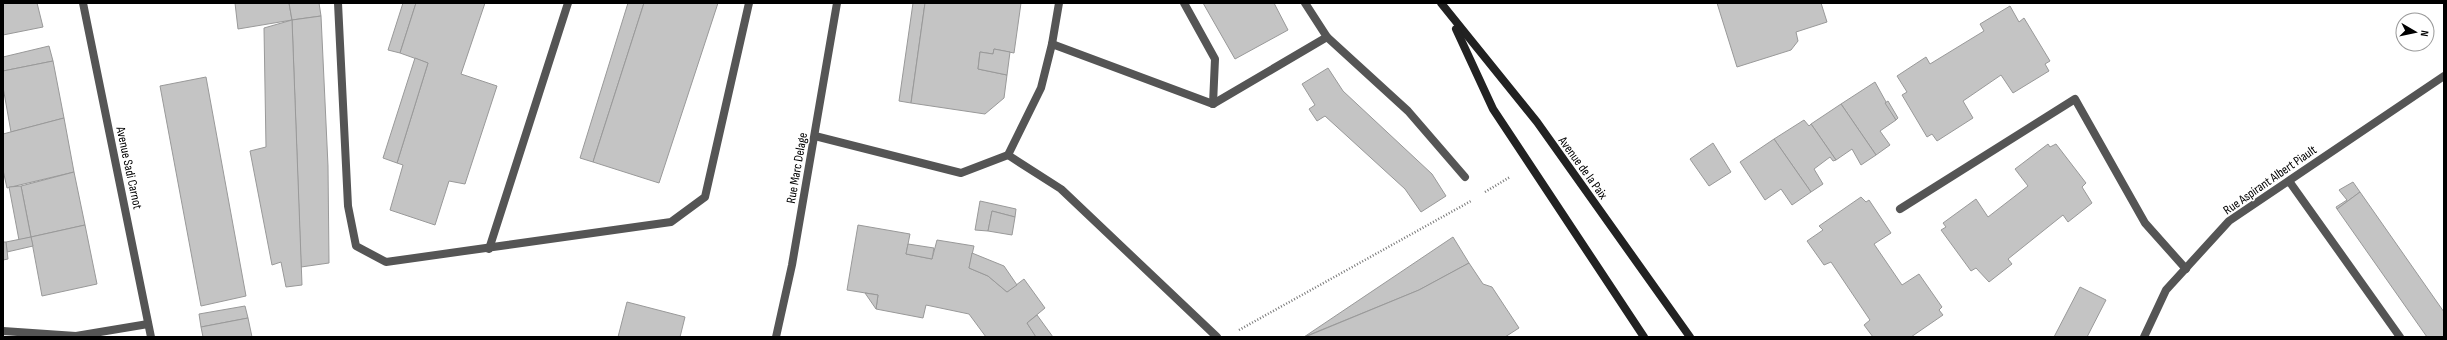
<svg xmlns="http://www.w3.org/2000/svg" width="2447" height="340" font-family="'Sofia Sans Condensed',sans-serif">
	<rect width="100%" height="100%" fill="#fff"/>
	<g fill="#c4c4c4" stroke="#999">
		<polygon points="3,3 37,3 43,27 3,35"/>
		<polygon points="235,3 289,3 292,20 238,29"/>
		<polygon points="289,3 319,3 321,16 292,20"/>
		<polygon points="403,3 416,3 400,53 388,50"/>
		<polygon points="416,3 485,3 461,74 497,86 465,184 449,181 435,225 390,210 403,165 397,163 428,63 400,53"/>
		<polygon points="628,3 644,3 593,162 580,158"/>
		<polygon points="644,3 718,3 659,183 593,162"/>
		<polygon points="913,3 925,3 911,103 899,101"/>
		<polygon points="925,3 1021,3 1014,53 994,49 993,54 980,52 978,69 1007,75 1004,98 985,114 911,103"/>
		<polygon points="1203,3 1274,3 1288,30 1235,59"/>
		<polygon points="1717,3 1821,3 1827,22 1796,32 1798,41 1791,50 1737,67"/>
		<polygon points="2010,6 2019,22 2024,18 2050,61 2045,64 2049,71 2013,93 2001,75 1963,101 1973,118 1937,141 1932,134 1927,137 1902,95 1907,92 1897,76 1926,57 1930,64 1984,31 1980,24"/>
		<polygon points="321,16 328,166 329,263 301,267 292,20"/>
		<polygon points="292,20 302,285 286,287 281,262 272,265 250,151 266,147 264,28"/>
		<polygon points="49,46 53,61 3,71 3,57"/>
		<polygon points="994,49 1010,52 1007,75 978,69 980,52 993,54"/>
		<polygon points="415,58 428,63 397,163 383,158"/>
		<polygon points="53,61 64,118 11,132 3,87 3,71"/>
		<polygon points="1328,68 1343,91 1432,174 1446,196 1421,212 1405,189 1325,116 1317,121 1309,109 1315,105 1302,84"/>
		<polygon points="206,77 246,296 201,306 160,86"/>
		<polygon points="1875,82 1896,120 1880,131 1890,145 1876,155 1841,104"/>
		<polygon points="1888,101 1898,118 1896,120 1885,103"/>
		<polygon points="1841,104 1876,155 1861,165 1852,149 1836,160 1811,124"/>
		<polygon points="64,118 74,172 7,188 3,170 3,134"/>
		<polygon points="1804,120 1809,126 1811,124 1836,160 1833,161 1830,157 1814,169 1823,184 1811,192 1774,139"/>
		<polygon points="1774,139 1811,192 1792,205 1781,189 1765,200 1740,162"/>
		<polygon points="1713,143 1731,172 1709,186 1690,159"/>
		<polygon points="2048,144 2050,147 2056,144 2086,183 2082,187 2092,203 2068,222 2063,215 2008,259 2012,264 1989,282 1976,268 1971,271 1941,230 1946,227 1943,223 1976,199 1988,217 2028,186 2015,169"/>
		<polygon points="74,172 85,225 31,237 21,186"/>
		<polygon points="2353,182 2360,192 2337,209 2336,207 2347,200 2339,190"/>
		<polygon points="21,186 31,237 19,240 9,187"/>
		<polygon points="2360,192 2444,312 2444,337 2427,337 2337,209"/>
		<polygon points="1861,197 1866,202 1869,200 1891,233 1874,244 1902,285 1919,274 1942,307 1939,310 1943,315 1911,337 1873,337 1864,325 1870,320 1831,262 1824,265 1807,241 1823,230 1819,226"/>
		<polygon points="980,201 1016,209 1015,217 992,211 988,231 975,230"/>
		<polygon points="992,211 1015,217 1012,235 988,231"/>
		<polygon points="85,225 97,284 42,296 31,237"/>
		<polygon points="858,225 910,234 906,254 932,259 937,240 974,246 969,268 988,276 1007,292 1024,279 1045,308 1027,323 1036,337 986,337 969,314 926,305 923,318 876,309 878,295 847,290"/>
		<polygon points="31,237 33,246 7,252 6,242"/>
		<polygon points="1453,237 1469,263 1419,290 1304,337"/>
		<polygon points="3,242 6,242 8,259 3,260"/>
		<polygon points="908,244 934,248 932,259 906,254"/>
		<polygon points="972,253 1004,266 1017,285 1007,292 988,276 969,268"/>
		<polygon points="1469,263 1483,284 1492,287 1519,328 1505,337 1305,337 1419,290"/>
		<polygon points="2080,287 2106,300 2087,337 2054,337"/>
		<polygon points="865,293 878,295 876,309"/>
		<polygon points="627,302 685,317 680,337 618,337"/>
		<polygon points="245,306 248,318 201,327 199,314"/>
		<polygon points="1037,315 1053,337 1036,337 1027,323"/>
		<polygon points="248,318 252,337 203,337 201,327"/>
	</g>
	<g fill="none" stroke-linecap="round" stroke-linejoin="round">
		<g stroke="#777" stroke-width="2.5" stroke-dasharray="1 2" stroke-linecap="butt">
			<polyline points="1485,192 1510,177"/>
			<polyline points="1239,330 1471,201"/>
		</g>
		<g stroke="#555" stroke-width="8">
			<polyline points="338,3 348,206 356,246 386,262 671,222 705,197 749,3"/>
			<polyline points="1184,3 1215,59 1213,104"/>
			<polyline points="1305,3 1327,37"/>
			<polyline points="1052,44 1059,3"/>
			<polyline points="815,136 961,173 1008,155 1041,88 1052,44 1213,104 1327,37 1408,111 1465,177"/>
			<polyline points="1008,155 1061,189 1217,337"/>
			<polyline points="2289,181 2400,337"/>
			<polyline points="1900,209 2075,99 2145,223 2186,269"/>
			<polyline points="489,249 568,3"/>
		</g>
		<g stroke="#555" stroke-width="8">
			<polyline points="776,337 792,265 837,3"/>
			<polyline points="2144,337 2166,290 2229,221 2444,76"/>
		</g>
		<g stroke="#555" stroke-width="8">
			<polyline points="83,3 151,337"/>
			<polyline points="3,331 76,336 148,324"/>
		</g>
		<g stroke="#222" stroke-width="8">
			<polyline points="1441,3 1537,122 1690,337"/>
			<polyline points="1456,29 1493,109 1644,337"/>
		</g>
	</g>
	<g text-anchor="middle" dominant-baseline="central" stroke-width="3" stroke-linejoin="round" paint-order="stroke">
		<g font-size="13" fill="#000" stroke="#fff">
			<text transform="translate(129 168) rotate(78)">Avenue Sadi Carnot</text>
			<text transform="translate(797 168) rotate(-80)">Rue Marc Delage</text>
			<text transform="translate(1583 168) rotate(54)">Avenue de la Paix</text>
			<text transform="translate(2270 180) rotate(-35)">Rue Aspirant Albert Piault</text>
		</g>
	</g>
	<rect width="2447" height="340" fill="none" stroke="#000000" stroke-width="8"/>
	<g transform="translate(2415 32) rotate(99)"><circle r="19" fill="#ffffff" stroke="#999999"/>
	<path d="M0-3L7 15L0 10L-7 15Z" fill="#000000"/>
	<text y="-6" font-size="11" font-weight="bold" text-anchor="middle" fill="#000000">N</text>
	</g>
</svg>
